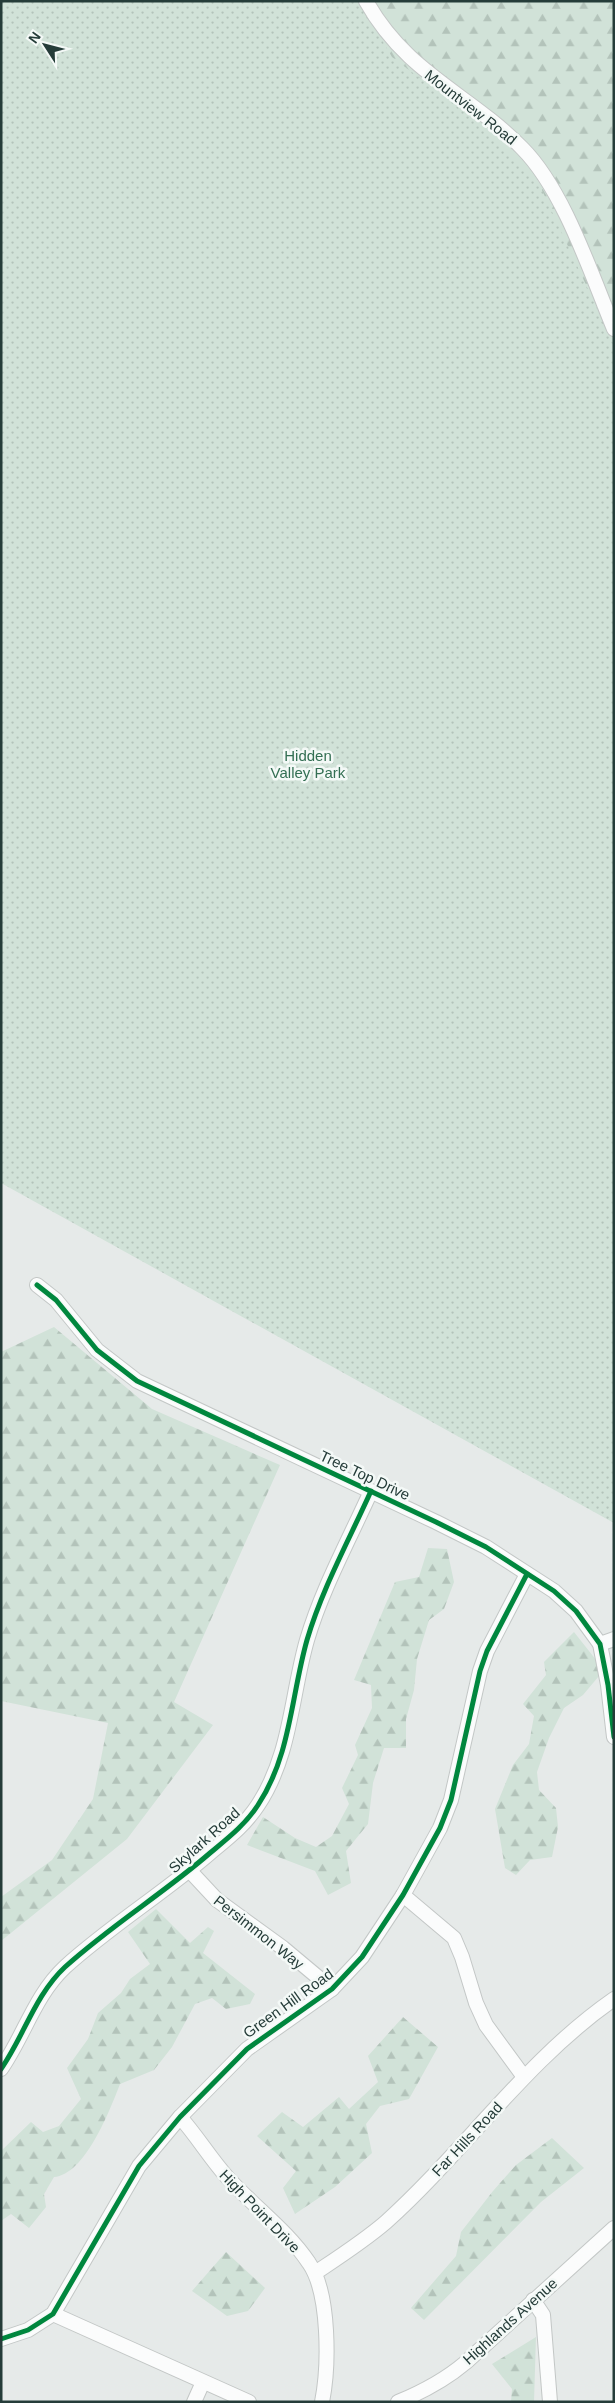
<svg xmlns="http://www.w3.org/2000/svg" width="615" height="2403" font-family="Arial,sans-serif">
	<defs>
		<pattern id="forest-firs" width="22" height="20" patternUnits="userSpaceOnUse" patternTransform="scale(1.25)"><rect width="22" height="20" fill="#d1e2d8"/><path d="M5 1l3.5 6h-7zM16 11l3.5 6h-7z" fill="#b3c3ba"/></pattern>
		<pattern id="park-dots" width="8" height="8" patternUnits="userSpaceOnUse" patternTransform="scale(1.25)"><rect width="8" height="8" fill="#d1e2d8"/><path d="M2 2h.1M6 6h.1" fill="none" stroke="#b3c3ba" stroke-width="1.8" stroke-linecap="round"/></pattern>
	</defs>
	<rect width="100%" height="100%" fill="#e6eae9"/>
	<g fill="url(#forest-firs)">
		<polygon points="110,1 614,1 614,783"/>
		<polygon points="54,1327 152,1409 280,1465 174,1702 213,1725 127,1839 1,1941 1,1897 52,1860 93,1799 108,1723 1,1701 1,1352"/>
		<polygon points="428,1548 447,1549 454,1582 444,1609 429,1620 417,1659 414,1690 406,1719 406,1748 384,1748 373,1783 368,1824 346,1851 351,1883 328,1895 315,1871 247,1845 263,1817 295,1838 316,1847 332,1836 349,1804 342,1788 358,1755 355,1745 372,1708 371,1685 354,1680 395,1582 419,1577"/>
		<polygon points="574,1632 604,1670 583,1695 564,1708 549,1738 537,1772 539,1790 556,1808 558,1827 552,1857 530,1860 516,1875 505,1868 495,1809 513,1765 529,1744 534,1716 523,1704 546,1675 544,1662"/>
		<path d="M156 1909 190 1943 208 1927 214 1931 203 1953 255 1994 250 2004 226 2009 212 1998 195 2004 172 2047 154 2070 120 2084C110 2110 85 2175 54 2177L44 2194 46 2207 29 2228 11 2214 1 2221V2151L31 2122 43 2132 59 2126 81 2099 67 2068 88 2039 98 2013 121 1993 130 1979 150 1964 128 1932Z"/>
		<polygon points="403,2017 438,2047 409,2099 380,2106 366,2124 372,2153 335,2187 295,2214 283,2188 296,2171 257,2136 282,2112 303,2127 339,2097 349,2109 378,2082 368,2056"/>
		<polygon points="552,2138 584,2168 541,2202 424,2320 411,2308 456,2256 461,2232 493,2191 516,2165"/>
		<polygon points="226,2252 265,2288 248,2311 227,2316 192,2291"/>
		<polygon points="536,2337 534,2402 511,2402 512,2389 492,2364"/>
	</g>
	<polygon fill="url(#park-dots)" points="1,1 359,1 392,57 480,124 540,186 614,345 614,1523 1,1183"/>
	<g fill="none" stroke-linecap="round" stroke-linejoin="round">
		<g stroke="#c3c7c6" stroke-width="16">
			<g id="minor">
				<path d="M366 1C407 74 468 93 522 148 564 190 591 274 614 329"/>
				<polyline points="37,1285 56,1300 97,1350 137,1381 436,1522 486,1547 554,1591 576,1611 600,1644 608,1685 614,1737"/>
				<polyline points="600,1644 614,1639"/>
				<polyline points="190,1871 217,1900 283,1948 332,1989"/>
				<polyline points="403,1895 454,1938 462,1957 476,2003 486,2025 524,2077"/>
				<path d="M1 2069C24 2036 35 1995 65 1967 110 1926 164 1893 210 1853 228 1838 245 1825 258 1805 291 1755 291 1696 307 1640 322 1589 349 1540 371 1491"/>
				<path d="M180 2117C197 2136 210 2158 227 2177 254 2207 287 2230 309 2263 330 2293 329 2367 322 2402"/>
				<path d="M315 2273C339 2257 364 2241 386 2222 465 2151 526 2060 614 1999"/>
				<polyline points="533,2300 543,2315 550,2402"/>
				<polyline points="53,2314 249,2402"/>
				<polyline points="1,2339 28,2330 53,2314 139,2166 180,2117 247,2049 332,1989 362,1957 403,1895 440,1828 451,1800 480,1671 487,1651 527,1574"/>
				<polyline points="194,2402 203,2382"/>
				<path d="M398 2402C422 2392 445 2380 465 2363L614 2228"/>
			</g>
		</g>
		<use href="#minor" stroke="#fbfcfc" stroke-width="14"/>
		<g stroke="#f4f9f7" stroke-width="8">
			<g id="cycleway">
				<polyline points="37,1285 56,1300 97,1350 137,1381 436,1522 486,1547 554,1591 576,1611 600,1644 608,1685 614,1737"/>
				<path d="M1 2069C24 2036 35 1995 65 1967 110 1926 164 1893 210 1853 228 1838 245 1825 258 1805 291 1755 291 1696 307 1640 322 1589 349 1540 371 1491"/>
				<polyline points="1,2339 28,2330 53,2314 139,2166 180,2117 247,2049 332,1989 362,1957 403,1895 440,1828 451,1800 480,1671 487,1651 527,1574"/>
			</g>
		</g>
		<use href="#cycleway" stroke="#00873e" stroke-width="5"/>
	</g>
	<g text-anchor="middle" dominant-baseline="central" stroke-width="5" stroke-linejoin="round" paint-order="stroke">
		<g font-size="15" fill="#253c39" stroke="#f4f9f7">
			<text transform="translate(471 107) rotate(38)">Mountview Road</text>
			<text transform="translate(365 1475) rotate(25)">Tree Top Drive</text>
			<text transform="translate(204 1840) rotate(-42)">Skylark Road</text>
			<text transform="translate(259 1932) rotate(38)">Persimmon Way</text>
			<text transform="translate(288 2003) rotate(-36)">Green Hill Road</text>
			<text transform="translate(467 2139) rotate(-47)">Far Hills Road</text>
			<text transform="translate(260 2211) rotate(46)">High Point Drive</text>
			<text transform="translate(510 2321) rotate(-42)">Highlands Avenue</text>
		</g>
		<g font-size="15" fill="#336f53" stroke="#f4f9f7">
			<text x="308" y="755">Hidden<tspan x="308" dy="17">Valley Park</tspan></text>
		</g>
	</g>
	<rect width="615" height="2403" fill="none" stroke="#253c39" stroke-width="5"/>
	<g transform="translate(45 45) rotate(306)" stroke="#f4f9f7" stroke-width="4" paint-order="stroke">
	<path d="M0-4L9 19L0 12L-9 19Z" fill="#253c39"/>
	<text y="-8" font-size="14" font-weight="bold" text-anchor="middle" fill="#253c39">N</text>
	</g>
</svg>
